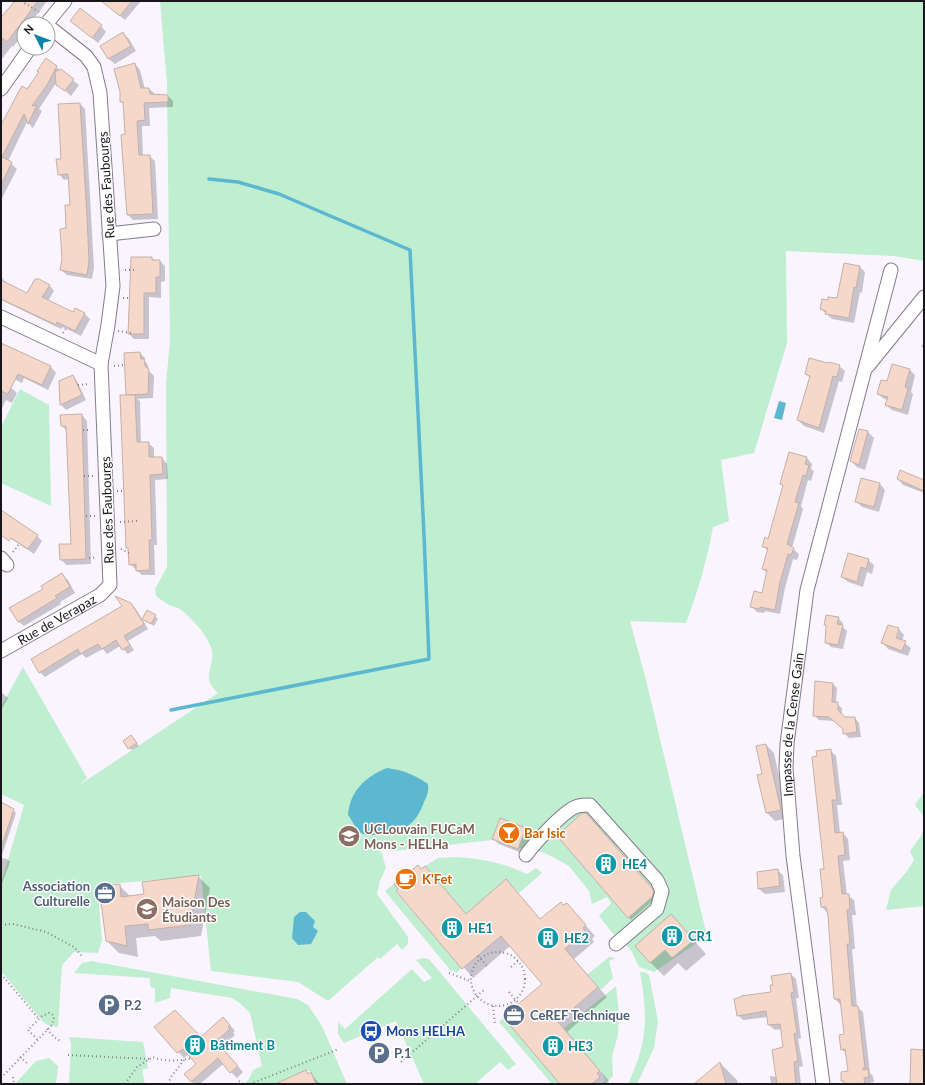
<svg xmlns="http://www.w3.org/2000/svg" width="925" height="1085" font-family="Lato,sans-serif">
	<rect width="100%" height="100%" fill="#faf4ff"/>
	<g fill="#bfeed0">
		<path d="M160 1H924V261L894 256 786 251 787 343 754 453 721 460 729 521 713 527C707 560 698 591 686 623L630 621 646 680 707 936 654 972 639 967 632 952 620 936 614 935 599 916 611 903 607 897 592 904 589 891 569 866 555 858 533 848 525 849 492 840 394 851 381 850 386 868 380 881 377 894 408 937V944L402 950 397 944 380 959 378 957 328 1001 298 982 211 971 201 876 97 885 102 940 98 953 74 952 62 965 58 1027 45 1024 1 971V884L24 805 1 794V707L23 667 87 778 78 786 218 693C198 676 219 664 210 645 206 634 190 616 180 609 177 607 172 607 169 605 164 602 160 599 156 596L155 589 167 567 166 384 170 340 167 84Z"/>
		<polygon points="20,389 49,405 51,506 1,483 1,427"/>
		<polygon points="924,792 924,817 915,805"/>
		<polygon points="924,829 924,906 886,910 891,890 907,871 914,860 910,851 921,836"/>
		<path d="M455 857C483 859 501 862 527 874L536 868 542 873 519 893 506 880 466 914 425 866 438 858Z"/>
		<polygon points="394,884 398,889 396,892 462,968 456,973 453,970 451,971 385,891"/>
		<polygon points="609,957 616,958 609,961 613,978 602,989 599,988 588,974"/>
		<polygon points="423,958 429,959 516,1064 508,1070 500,1062 475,1084 424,1084 396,1021 344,1043 338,1034 338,1022 345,1029 412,969 424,982 432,978 416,960"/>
		<polygon points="91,961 297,999 308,1005 322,1026 347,1084 316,1084 311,1072 306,1070 286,1079 288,1084 244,1084 249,1079 253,1070 262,1066 250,1013 241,1004 232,998 171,988 170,998 155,1003 155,988 150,987 150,978 74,973 82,963"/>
		<path d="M640 972H644L649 975 658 1021 654 1048 637 1084H628C648 1041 648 1018 640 972Z"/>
		<polygon points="616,986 619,1015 618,1035 612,1056 613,1076 605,1084 601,1084 606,1080 600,1070 563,1029"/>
		<polygon points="504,1017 560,1084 552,1084 499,1022"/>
		<polygon points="69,1037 143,1042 148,1068 142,1070 145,1084 69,1084 71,1044"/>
		<polygon points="49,1058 58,1066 56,1084 15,1084 36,1061"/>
	</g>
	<g fill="#5cb8d1">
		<polygon points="779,401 786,403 782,420 774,418"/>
		<path d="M387 768C403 770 415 775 428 784 429 791 427 796 424 802 416 824 404 833 380 834 374 835 367 836 361 833 356 830 352 820 348 815 350 791 365 777 387 768Z"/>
		<polygon points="300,912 306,912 315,921 313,927 318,931 311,944 298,945 292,938 294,917"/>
	</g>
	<g fill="#0003" fill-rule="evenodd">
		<polygon points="20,1 47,1 32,21 31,24 24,24 24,33 13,47 12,46 1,60 1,18"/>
		<polygon points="113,1 141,1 125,20 114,11"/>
		<polygon points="77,26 101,26 106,32 98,43"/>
		<polygon points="123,33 129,39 136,51 115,64 109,59 102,46"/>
		<polygon points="135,64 140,70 145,89 149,89 155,94 168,96 173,101 173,107 149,108 150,126 142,126 143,156 149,156 155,161 158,219 133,220 128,215 125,105 121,101"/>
		<polygon points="56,67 79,85 71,96 56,83 39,109 42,111 33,128 27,122 8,161 17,169 2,198 1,197 1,129 27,90"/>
		<polygon points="80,104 85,109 94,267 92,279 67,275 61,270 71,206 69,179 64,180 59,174"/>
		<polygon points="152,258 155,261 160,261 165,266 165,281 161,282 161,298 149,297 149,339 134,339 129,334"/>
		<polygon points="860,267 865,272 862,293 860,292 854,323 832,319 821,309 838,299"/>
		<polygon points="1,277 6,282 5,283 28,295 49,285 54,291 48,301 73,313 76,309 85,314 90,319 81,336 63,327 61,329 1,300"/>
		<polygon points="924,343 924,349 921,346"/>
		<polygon points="1,344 51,367 56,373 48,390 24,378 22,383 1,372"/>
		<polygon points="140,353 145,358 145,361 148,365 149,371 154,376 153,398 137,399 140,401 141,443 148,443 154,448 154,458 162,458 167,464 168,479 155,480 157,545 154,545 155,575 142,575 130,564 129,396 127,394"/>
		<polygon points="839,366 845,371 842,382 839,381 824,433 804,426 798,420 810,378 806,374"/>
		<polygon points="910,370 915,375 911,392 913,394 908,415 892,410 886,405 888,400 884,399 878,394 887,383"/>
		<polygon points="72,376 77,381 86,400 66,410 61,405 60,382"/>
		<polygon points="1,384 11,388 17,393 12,403 6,400 1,410"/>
		<polygon points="82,415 87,421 91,564 66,565 61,559 72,545 68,432 62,426"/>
		<polygon points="860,430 868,432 874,438 865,470 857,467 851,461"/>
		<polygon points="790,454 807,458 812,464 811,469 814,471 811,481 808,480 801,506 803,509 792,548 799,554 797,560 793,559 785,588 780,614 765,611 764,613 757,612 751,606 763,594 767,573 763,569 768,551 763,546 769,540 784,486 782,484"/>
		<polygon points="898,479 924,481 924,493 903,485"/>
		<polygon points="880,484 885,490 879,512 862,507 857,502"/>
		<polygon points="1,512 37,536 42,541 34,554 1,532"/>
		<polygon points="868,560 874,565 872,574 867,572 863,587 848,582 842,577"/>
		<polygon points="62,575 68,580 75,593 60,602 61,604 24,626 18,621 44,589"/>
		<polygon points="131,604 136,609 148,629 128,641 134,650 128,654 120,646 107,654 103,649 86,658 82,654 45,677 40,672"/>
		<polygon points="155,616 158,619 154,626 143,619"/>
		<polygon points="838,618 843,623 842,626 847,631 843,649 831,647 826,642 827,626 825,624"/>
		<path d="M889 626 899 629 904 635 902 641 911 648 908 656 888 649 883 643ZM897 631H899L895 643Z"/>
		<polygon points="833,684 837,688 836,703 842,708 842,715 845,718 855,718 859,723 861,737 849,738 844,733 844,729 835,721 819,720 814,715"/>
		<polygon points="1,692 8,698 1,710"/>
		<polygon points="131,736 139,746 132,750 129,748"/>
		<polygon points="766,745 774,753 788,818 775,821 766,812 763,775"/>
		<polygon points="830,750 836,756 842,805 837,805 840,833 843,833 848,839 850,860 843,861 847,895 854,900 856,915 852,915 855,949 852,949 857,1007 863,1012 870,1073 873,1076 874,1082 869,1083 869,1084 845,1084 842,1080 849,1072 847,1055 842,1049 845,1035 841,1005 835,999 833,953 828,913 822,907 824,898"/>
		<polygon points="1,804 13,810 16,813 1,858 7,859 10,862 1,886"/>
		<polygon points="589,817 656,895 654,900 631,920 629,917"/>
		<polygon points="525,829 531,834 524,854 499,844 493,839"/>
		<polygon points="777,870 783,875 785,892 765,894 759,889"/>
		<polygon points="198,876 210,888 201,936 161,941 155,936 136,938 138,957 119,953 107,941 119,885 131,897 145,895"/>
		<polygon points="506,881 541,920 567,904 595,936 592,939 594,942 574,959 607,997 567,1032 609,1081 606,1084 562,1084 543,984 510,946 473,978 397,891 466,915"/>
		<polygon points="671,915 706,954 686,971 678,963 664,976 650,962"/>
		<polygon points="791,974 796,979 799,998 796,998 801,1038 798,1039 803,1066 799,1067 801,1084 771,1084 770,1076 777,1077 784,1048 782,1029 775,1030 769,1025 768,1017 743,1020 738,1015 772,993"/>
		<polygon points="229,1024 235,1031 233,1033 235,1035 221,1047 243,1072 237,1078 223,1064 200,1084 194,1084 191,1081 197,1064 189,1054 184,1058 156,1028 201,1038"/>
		<polygon points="923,1051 924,1052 924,1084 911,1084"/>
		<polygon points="720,1063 737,1080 738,1084 701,1084"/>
		<polygon points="306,1071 309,1074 311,1074 320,1084 289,1084"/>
	</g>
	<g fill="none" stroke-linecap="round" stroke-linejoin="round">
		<polyline stroke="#5cb8d1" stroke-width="3.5" points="171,710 429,659 424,535 410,250 279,194 238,182 209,179"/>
	</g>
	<g fill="#f6d8cb" stroke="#c4b0a6">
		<polygon points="15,1 38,1 7,42 1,37 1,17"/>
		<polygon points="101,1 132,1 120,16"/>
		<polygon points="80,8 102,25 92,38 70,21"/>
		<polygon points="123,32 131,46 108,59 100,46"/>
		<polygon points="46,58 57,66 47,85 32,106 37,105 28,124 24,114 2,157 12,162 1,185 1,125 19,91 22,86 27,89 39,72 37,71"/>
		<polygon points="135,63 141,88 149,88 150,94 168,95 168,102 144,103 145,120 137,121 139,155 150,155 153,214 127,215 121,135 125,134 123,102 120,102 120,92 114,69"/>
		<polygon points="61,69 74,79 65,91 56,85 55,72"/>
		<polygon points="80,103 87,216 89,261 87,275 60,270 62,259 60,229 66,228 65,205 70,205 68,174 58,175 56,159 61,159 58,104"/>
		<polygon points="131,257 152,257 152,260 160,260 160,277 156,277 156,293 144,293 144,334 128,334"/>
		<polygon points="844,263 860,266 856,288 854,287 849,318 825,314 826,311 820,309 822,299 828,300 828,297 837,298"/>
		<polygon points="35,279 39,279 50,285 42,297 73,312 75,308 85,313 75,331 57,322 56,325 1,299 1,280 27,293"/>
		<polygon points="1,343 51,366 42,385 18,374 8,394 1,391"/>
		<polygon points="140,352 141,359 144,359 145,366 149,370 148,394 126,395 124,353"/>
		<polygon points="809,358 828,363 829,362 840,365 837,377 833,376 819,428 797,420 810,376 805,374"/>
		<polygon points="892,364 910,369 905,387 908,388 902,410 885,405 888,397 877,394 881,380 887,381"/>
		<polygon points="73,375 82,395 60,405 59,381"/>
		<polygon points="120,395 135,395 137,442 149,442 149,457 162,457 163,474 150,475 152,540 149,540 150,570 136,571 136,564 129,565 128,548 126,548"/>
		<polygon points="82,414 86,559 60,560 59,544 71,544 66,426 61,426 60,415"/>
		<polygon points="859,429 868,431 859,465 850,461"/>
		<polygon points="789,452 807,457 805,464 809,465 806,476 803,475 795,502 799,503 787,544 794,548 791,555 788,554 780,582 775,610 760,607 759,609 750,607 754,591 762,593 767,570 762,569 768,548 762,547 765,537 768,539 783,485 780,484"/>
		<polygon points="900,470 924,480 924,491 897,479"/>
		<polygon points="861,478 880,483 874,507 855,502"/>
		<polygon points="1,510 38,535 28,549 11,538 9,541 1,535"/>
		<polygon points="848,553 869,559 866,569 861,567 857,582 841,577"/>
		<polygon points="62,573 70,587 55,596 57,598 18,622 9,608 43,589 41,586"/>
		<polygon points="115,596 131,603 144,624 124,636 130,645 122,650 116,640 102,649 98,644 80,654 78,649 39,673 31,659 122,606"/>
		<polygon points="147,610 156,615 151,624 142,619"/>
		<polygon points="826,615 839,617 837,624 843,625 838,645 825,643 826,625 824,625"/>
		<polygon points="888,625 899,628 896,638 906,641 902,651 881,643"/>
		<polygon points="815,681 833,683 832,702 838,702 838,710 845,717 855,717 857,732 843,734 843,729 829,717 813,716"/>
		<polygon points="131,735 137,743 128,749 123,741"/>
		<polygon points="766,744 781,810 766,813 757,775 762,774 756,746"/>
		<polygon points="831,749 837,800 832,800 835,833 843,832 845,855 838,856 842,894 849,894 850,909 847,910 850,944 847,944 852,1006 858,1006 865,1068 863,1068 863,1070 868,1069 869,1077 864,1078 865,1084 844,1084 844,1081 841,1081 841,1072 848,1071 845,1049 841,1050 839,1035 844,1034 840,999 834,999 828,916 826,907 821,907 820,898 823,897 820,869 824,869 812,757 817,756 816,751"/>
		<polygon points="1,802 14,809 3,842 1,842"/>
		<polygon points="582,813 586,813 652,888 654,892 652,897 628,918 557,836"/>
		<polygon points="500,818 526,828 518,849 492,839"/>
		<polygon points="418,865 421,869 425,866 466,914 506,879 540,919 561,902 563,905 567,903 586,925 583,928 585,931 565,949 598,987 558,1022 600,1071 597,1073 600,1077 592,1084 560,1084 503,1017 542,984 501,936 462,969 396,891 398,889 394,884"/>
		<polygon points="778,869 780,886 758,889 757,872"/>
		<polygon points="199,875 190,925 148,930 148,924 125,926 127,946 106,941 99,886 120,884 121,897 144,894 142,882"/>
		<polygon points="671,914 694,940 672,958 665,950 650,963 635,946"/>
		<polygon points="791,973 794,992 791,993 797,1033 794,1034 798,1061 794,1062 796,1084 777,1084 772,1050 783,1047 780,1024 768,1025 766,1011 737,1016 734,999 741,997 741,996 771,992 770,985 773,985 771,976"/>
		<polygon points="175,1010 201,1037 223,1017 230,1025 228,1027 230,1029 216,1041 238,1066 230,1073 218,1058 191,1082 184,1074 196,1064 183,1049 177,1053 154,1027"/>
		<polygon points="911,1049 923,1050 924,1084 910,1084"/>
		<polygon points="720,1062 726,1084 694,1084"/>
		<polygon points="306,1070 308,1074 311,1072 316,1084 275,1084"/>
	</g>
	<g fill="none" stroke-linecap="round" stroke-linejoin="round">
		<g stroke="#847b8b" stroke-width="15">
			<g id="minor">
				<polyline points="46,24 65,1"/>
				<polyline points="1,89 30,48"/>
				<polyline points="109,234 154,229"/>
				<polyline points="1,317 101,364"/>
				<polyline points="868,366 924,297"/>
				<polyline points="1,558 7,565"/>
				<path id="s1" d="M1 651 100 595 110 585 101 364 108 325 113 286 100 93 94 67 86 56 48 26"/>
				<path d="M526 855C534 844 565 809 578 806 582 805 586 805 590 805L657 880 662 891 657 909 616 944"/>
				<path id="s2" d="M823 1084 793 856 786 768 787 744 807 590 891 270"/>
			</g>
		</g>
		<g stroke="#87828b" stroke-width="2" stroke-dasharray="1 3" stroke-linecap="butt">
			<polyline points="21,1 41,13"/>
			<polyline points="125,270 135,270"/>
			<polyline points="123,298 128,298"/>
			<polyline points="118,331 131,333"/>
			<polyline points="63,333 67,327"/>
			<polyline points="114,366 125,365"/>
			<polyline points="78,385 89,384"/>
			<polyline points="83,430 91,430"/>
			<polyline points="84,476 93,476"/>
			<polyline points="117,491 123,491"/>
			<polyline points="86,516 96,516"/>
			<polyline points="120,522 138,521"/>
			<polyline points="121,549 129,553"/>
			<polyline points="13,552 19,544"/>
			<polyline points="89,558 97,557"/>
			<polyline points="1,925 13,924 46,932 74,947 82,956"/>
			<circle cx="498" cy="979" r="27"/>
			<polyline points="478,956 487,966"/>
			<polyline points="511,967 520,959"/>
			<polyline points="449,973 470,981"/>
			<polyline points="1,974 39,1019"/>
			<polyline points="509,992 519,1004"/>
			<polyline points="493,1006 495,1025"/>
			<polyline points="47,1029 54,1037 62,1042"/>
			<polyline points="68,1055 150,1059"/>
			<polyline points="20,1057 27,1063"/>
			<polyline points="401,1062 484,990"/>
			<polyline points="13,1077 14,1084"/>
			<polyline points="1,1078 51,1026 54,1019 53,1015 49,1013 42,1016 28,1030 37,1039"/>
			<polyline points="239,1081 244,1084"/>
			<path d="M125 1084 137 1067 153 1057C165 1062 179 1061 191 1058"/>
			<polyline points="168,1084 171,1077 184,1060"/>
			<polyline points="250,1084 339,1049"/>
		</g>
		<use href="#minor" stroke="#fff" stroke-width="13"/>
	</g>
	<defs>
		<g id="bar-disc" transform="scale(1.15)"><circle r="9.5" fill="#e8710a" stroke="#fff"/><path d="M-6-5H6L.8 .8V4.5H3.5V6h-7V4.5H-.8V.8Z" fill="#fff"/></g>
		<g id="university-disc" transform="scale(1.15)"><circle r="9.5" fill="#8d6e63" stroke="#fff"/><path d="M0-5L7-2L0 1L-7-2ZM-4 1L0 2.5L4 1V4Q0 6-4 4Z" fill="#fff"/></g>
		<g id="building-disc" transform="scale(1.15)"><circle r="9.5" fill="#0f9aa8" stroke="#fff"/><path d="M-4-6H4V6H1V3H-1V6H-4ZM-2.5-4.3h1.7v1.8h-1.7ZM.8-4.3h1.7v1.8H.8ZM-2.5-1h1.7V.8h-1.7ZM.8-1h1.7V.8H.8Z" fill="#fff"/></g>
		<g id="cafe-disc" transform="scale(1.15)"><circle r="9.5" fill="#e8710a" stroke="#fff"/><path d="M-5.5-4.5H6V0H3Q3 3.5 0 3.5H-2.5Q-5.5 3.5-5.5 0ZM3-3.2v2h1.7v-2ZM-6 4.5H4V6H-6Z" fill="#fff"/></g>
		<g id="office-disc" transform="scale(1.15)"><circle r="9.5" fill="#5c6f8a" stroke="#fff"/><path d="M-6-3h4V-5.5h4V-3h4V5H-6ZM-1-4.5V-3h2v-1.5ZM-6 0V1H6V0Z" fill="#fff"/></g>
		<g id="school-disc" transform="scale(1.15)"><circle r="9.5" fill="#8d6e63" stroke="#fff"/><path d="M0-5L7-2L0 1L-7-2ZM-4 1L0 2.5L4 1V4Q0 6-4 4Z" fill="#fff"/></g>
		<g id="parking-disc" transform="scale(1.15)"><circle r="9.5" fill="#5c6f8a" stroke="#fff"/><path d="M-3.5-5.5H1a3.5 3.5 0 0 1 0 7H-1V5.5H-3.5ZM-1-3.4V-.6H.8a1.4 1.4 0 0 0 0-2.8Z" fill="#fff"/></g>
		<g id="bus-disc" transform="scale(1.15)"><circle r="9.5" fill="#1a4fb4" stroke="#fff"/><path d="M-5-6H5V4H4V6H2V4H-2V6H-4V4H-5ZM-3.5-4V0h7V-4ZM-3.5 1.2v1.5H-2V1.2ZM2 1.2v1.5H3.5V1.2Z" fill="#fff"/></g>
	</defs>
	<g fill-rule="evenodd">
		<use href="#bar-disc" x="509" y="833"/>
		<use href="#university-disc" x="349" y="836"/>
		<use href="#building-disc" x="606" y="864"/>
		<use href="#cafe-disc" x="406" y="879"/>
		<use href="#office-disc" x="105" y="893"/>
		<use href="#school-disc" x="147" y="909"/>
		<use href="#building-disc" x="452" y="928"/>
		<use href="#building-disc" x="672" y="936"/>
		<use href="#building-disc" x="548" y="938"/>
		<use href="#parking-disc" x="109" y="1005"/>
		<use href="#office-disc" x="514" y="1015"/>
		<use href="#bus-disc" x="371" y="1031"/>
		<use href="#building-disc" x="195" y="1045"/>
		<use href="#building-disc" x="553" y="1046"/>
		<use href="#parking-disc" x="379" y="1053"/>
	</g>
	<g text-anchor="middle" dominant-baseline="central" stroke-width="3" stroke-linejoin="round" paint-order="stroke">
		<g font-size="13" fill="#18151b" stroke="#fff">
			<text transform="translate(106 185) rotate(-94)">Rue des Faubourgs</text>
			<text transform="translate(107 510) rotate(-92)">Rue des Faubourgs</text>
			<text stroke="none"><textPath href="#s1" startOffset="64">Rue de Verapaz</textPath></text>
			<text stroke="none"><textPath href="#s2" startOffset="362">Impasse de la Cense Gain</textPath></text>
		</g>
		<g font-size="13" font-weight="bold" fill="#785e54" stroke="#fff" text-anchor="start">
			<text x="364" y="829">UCLouvain FUCaM<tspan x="364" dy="15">Mons - HELHa</tspan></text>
			<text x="162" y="902">Maison Des<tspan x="162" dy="15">Étudiants</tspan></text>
		</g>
		<g font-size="13" font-weight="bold" fill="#c56008" stroke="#fff" text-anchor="start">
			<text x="524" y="833">Bar Isic</text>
			<text x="422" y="879">K'Fet</text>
		</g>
		<g font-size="13" font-weight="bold" fill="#0d838f" stroke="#fff" text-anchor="start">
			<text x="622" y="864">HE4</text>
			<text x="468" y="928">HE1</text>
			<text x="688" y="936">CR1</text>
			<text x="564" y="938">HE2</text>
			<text x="210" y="1045">Bâtiment B</text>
			<text x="568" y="1046">HE3</text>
		</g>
		<g font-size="13" font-weight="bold" fill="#4e5e75" stroke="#fff" text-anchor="start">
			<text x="90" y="886" text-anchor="end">Association<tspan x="90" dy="15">Culturelle</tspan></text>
			<text x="124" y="1005">P.2</text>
			<text x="530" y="1015">CeREF Technique</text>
			<text x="394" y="1053">P.1</text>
		</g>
		<g font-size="13" font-weight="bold" fill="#164399" stroke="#fff" text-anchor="start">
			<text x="386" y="1031">Mons HELHA</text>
		</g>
	</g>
	<rect width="925" height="1085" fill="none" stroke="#18151b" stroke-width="4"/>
	<g transform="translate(36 36) rotate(312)"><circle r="19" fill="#ffffff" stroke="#a3a1a4"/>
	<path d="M0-3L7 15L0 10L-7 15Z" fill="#0482a7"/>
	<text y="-6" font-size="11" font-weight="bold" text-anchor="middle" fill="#18151b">N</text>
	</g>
</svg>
